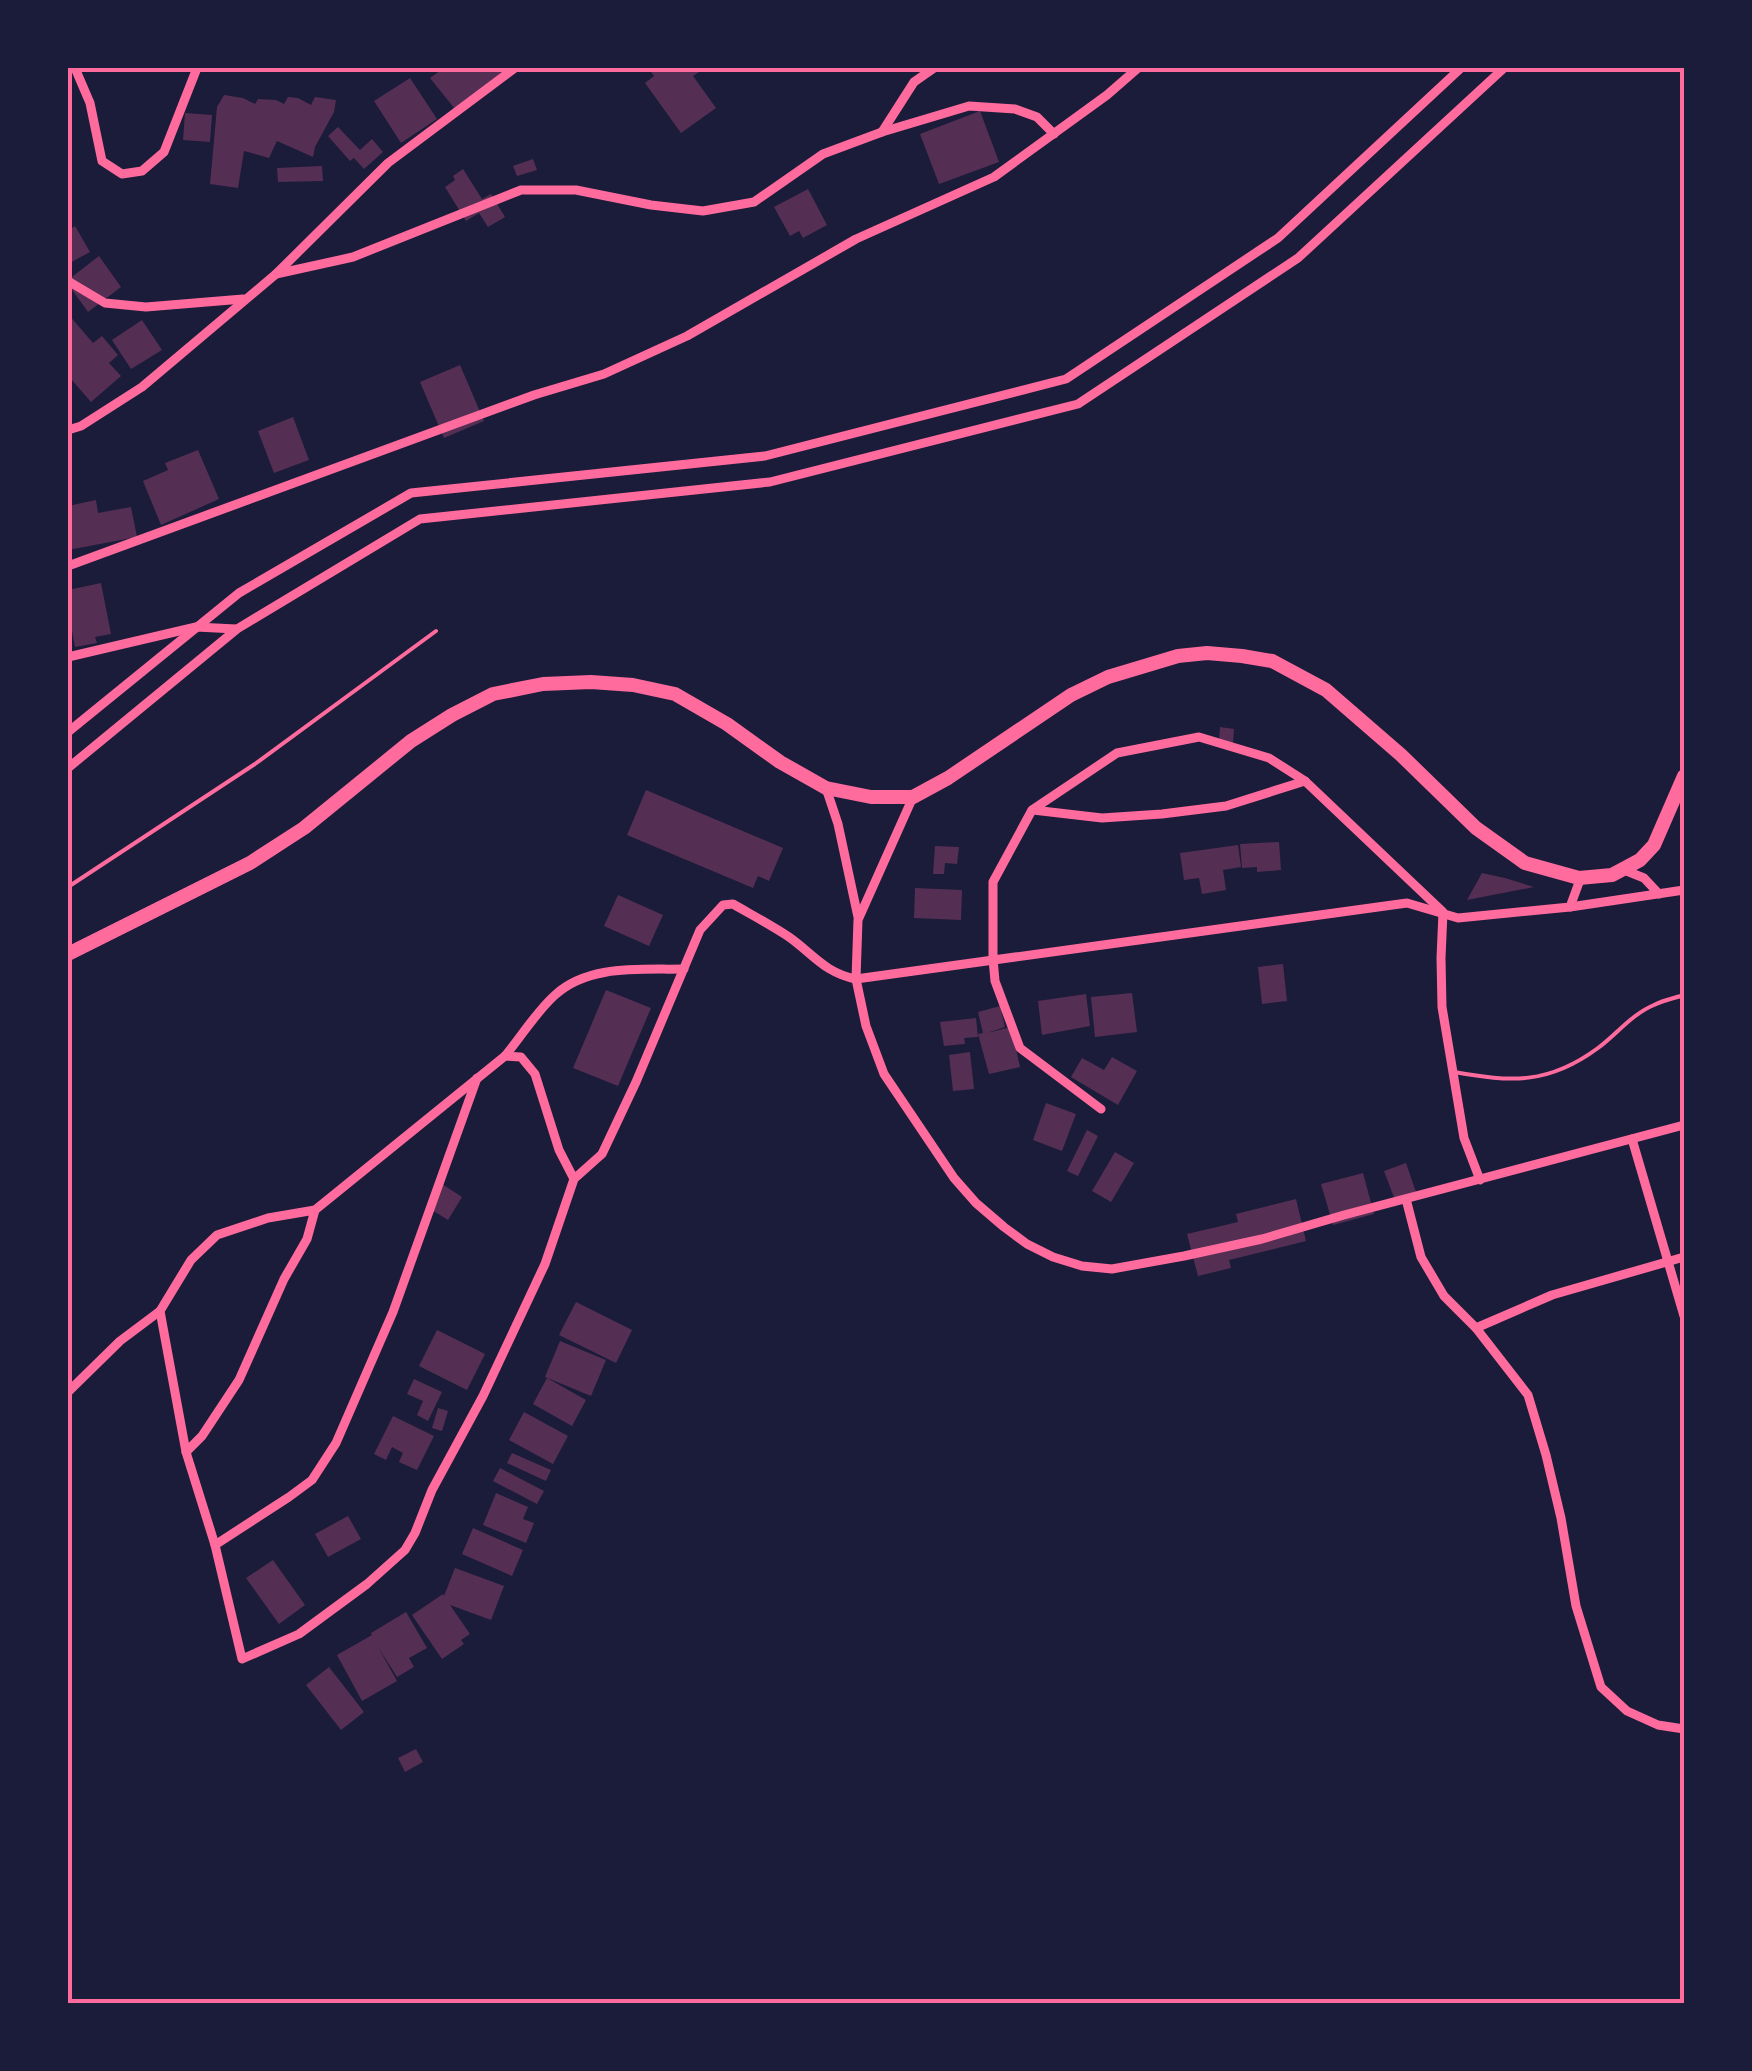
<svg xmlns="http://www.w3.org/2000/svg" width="1752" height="2071" font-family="Roboto,sans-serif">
	<rect width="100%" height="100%" fill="#1b1b3a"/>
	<g fill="#542f53">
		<polygon points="444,68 507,68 455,109 430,78"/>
		<polygon points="648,68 705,68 693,76 716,108 681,133 645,83 654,76"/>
		<polygon points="410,78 437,119 401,143 374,101"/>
		<polygon points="224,95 243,98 255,104 258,99 276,100 284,104 288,97 298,98 311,105 315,97 336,100 334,112 315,147 313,157 277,141 269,158 244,151 238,188 210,184 217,107"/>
		<polygon points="980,111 999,162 939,184 920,134"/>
		<polygon points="185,113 212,115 210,142 183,140"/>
		<polygon points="338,127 360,150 372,139 383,152 364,169 354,158 350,161 328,136"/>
		<polygon points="533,159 537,170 517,176 513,166"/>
		<polygon points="322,166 323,181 278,182 277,168"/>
		<polygon points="463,169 482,199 491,194 505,217 488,227 479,213 466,221 445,187 455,180 453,176"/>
		<polygon points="808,189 827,225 803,238 799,231 790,236 774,207"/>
		<polygon points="75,226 90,252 68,264 68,231"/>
		<polygon points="99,256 121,287 88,312 68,284 68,280"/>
		<polygon points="68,314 93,343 102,336 118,355 109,363 121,376 91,402 71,379 68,382"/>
		<polygon points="142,320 162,350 131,369 112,340"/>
		<polygon points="460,365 484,421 444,438 420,382"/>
		<polygon points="293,417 309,460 274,473 258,431"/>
		<polygon points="198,450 219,499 161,525 143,481 168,470 165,463"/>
		<polygon points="96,500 98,513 131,507 137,537 68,550 68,506"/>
		<polygon points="101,583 111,634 95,637 97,643 75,647 68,609 68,590"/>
		<polygon points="1220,727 1234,729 1233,743 1219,742"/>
		<polygon points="646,790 783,848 769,881 758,876 753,888 627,835"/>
		<polygon points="1279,842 1281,870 1257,872 1257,867 1242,868 1240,844"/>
		<polygon points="1238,845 1241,867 1223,870 1226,890 1202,894 1199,878 1184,880 1180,853"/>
		<polygon points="935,846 959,847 957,864 945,863 944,874 933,874"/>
		<polygon points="1482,873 1505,878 1534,887 1467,900"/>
		<polygon points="915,888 962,890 961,920 914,918"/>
		<polygon points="618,895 663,915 649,946 604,926"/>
		<polygon points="1283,964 1287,1001 1262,1004 1258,967"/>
		<polygon points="606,990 651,1008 618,1086 573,1068"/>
		<polygon points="1132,993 1137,1032 1095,1037 1091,997"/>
		<polygon points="1086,994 1090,1026 1042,1035 1038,1001"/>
		<polygon points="1000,1006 1005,1027 987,1033 1011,1027 1020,1067 989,1074 978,1034 983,1033 978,1012"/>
		<polygon points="976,1018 978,1037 964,1038 965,1044 944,1046 940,1022"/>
		<polygon points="970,1052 974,1089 953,1091 949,1055"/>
		<polygon points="1112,1057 1137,1071 1118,1105 1071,1077 1082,1058 1104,1070"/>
		<polygon points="1046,1103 1076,1114 1062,1151 1033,1140"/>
		<polygon points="1087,1130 1098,1136 1078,1176 1067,1171"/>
		<polygon points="1115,1152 1134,1163 1111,1202 1092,1191"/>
		<polygon points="1406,1163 1416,1192 1395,1200 1384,1171"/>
		<polygon points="1363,1173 1374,1214 1333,1225 1321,1184"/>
		<polygon points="442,1184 462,1197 448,1220 427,1207"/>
		<polygon points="1296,1199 1306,1241 1229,1260 1231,1268 1198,1276 1187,1234 1238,1222 1236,1214"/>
		<polygon points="576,1302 632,1330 616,1363 559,1335"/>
		<polygon points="437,1330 485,1354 467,1390 419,1366"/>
		<polygon points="560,1341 606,1360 591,1396 545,1377"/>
		<polygon points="547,1378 586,1400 572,1426 533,1404"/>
		<polygon points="414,1379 442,1392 428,1421 417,1415 423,1401 407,1394"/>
		<polygon points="438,1408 448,1411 442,1431 432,1428"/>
		<polygon points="524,1412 568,1436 553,1464 509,1440"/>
		<polygon points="393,1416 434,1436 417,1470 399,1462 403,1453 392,1447 386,1460 374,1454"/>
		<polygon points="512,1453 551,1470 546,1481 507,1463"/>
		<polygon points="500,1468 544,1491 537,1504 493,1481"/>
		<polygon points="496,1493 528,1507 523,1519 534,1523 526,1543 483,1525"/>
		<polygon points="348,1516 361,1539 328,1557 315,1534"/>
		<polygon points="473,1528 523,1550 512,1576 462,1554"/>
		<polygon points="273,1560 305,1605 279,1624 246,1578"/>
		<polygon points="455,1568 504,1586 491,1620 450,1605 470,1634 461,1640 464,1644 442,1659 412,1615 443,1594 444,1596"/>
		<polygon points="406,1612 427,1648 409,1658 414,1667 397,1677 378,1647 397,1681 362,1701 337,1655 372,1635 371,1633"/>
		<polygon points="329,1667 364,1712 341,1730 306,1685"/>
		<polygon points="416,1749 423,1762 405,1772 398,1758"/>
	</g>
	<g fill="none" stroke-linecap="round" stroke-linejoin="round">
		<polyline stroke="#ff6b9d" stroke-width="4" points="68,887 255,764 436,631"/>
		<path stroke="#ff6b9d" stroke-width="4" d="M1454 1072C1511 1082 1548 1085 1598 1048 1617 1034 1632 1014 1654 1005 1663 1000 1675 998 1684 995"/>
		<g stroke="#ff6b9d" stroke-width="9">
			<polyline points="75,68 90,103 102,161 122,174 142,171 164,152 197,68"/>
			<polyline points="882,132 914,82 934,68"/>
			<polyline points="276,274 353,257 521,190 576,190 651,205 703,211 754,202 823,154 882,132 969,106 1015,109 1037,117 1054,134"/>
			<polyline points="68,281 105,303 146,307 243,299"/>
			<polyline points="68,430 81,426 142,387 276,274 388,163 515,68"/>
			<polyline points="68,566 534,395 604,374 687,336 856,239 994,177 1107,95 1138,68"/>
			<polyline points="68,657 196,627 236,629"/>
			<polyline points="68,732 239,593 411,493 765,456 1066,379 1278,238 1461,68"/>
			<polyline points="68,768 237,629 420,519 770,482 1078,404 1298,258 1504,68"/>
			<polyline points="826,788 838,824 858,917"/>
			<polyline points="913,797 858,920 856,979 866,1026 884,1074 954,1178 976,1203 1004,1227 1027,1244 1053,1257 1082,1266 1112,1269 1184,1256 1262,1239 1344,1215 1684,1125"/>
			<polyline points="1033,810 1102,818 1162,814 1226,806 1305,781"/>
			<polyline points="1624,870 1644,878 1659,894"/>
			<polyline points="1570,907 1684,890"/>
			<path d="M505 1056C521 1037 536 1012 555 995 589 964 641 970 684 969"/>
			<polyline points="1101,1109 1020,1048 995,981 993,959 993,882 1032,810 1117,753 1199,737 1269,758 1305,781 1443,912 1441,958 1442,1007 1464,1138 1480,1180"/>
			<polyline points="1632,1139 1684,1316"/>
			<path d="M574 1179 559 1150 535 1074 521 1057 505 1056 315 1210 268 1218 217 1235 191 1260 160 1311 186 1452 215 1545 242 1659 299 1634 367 1584 405 1550 415 1533 432 1490 483 1396 545 1264 574 1179 602 1154 636 1082 700 930 723 905 733 904C752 915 771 925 789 937 813 954 825 973 856 979L1407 903 1458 918 1570 907 1581 877"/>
			<polyline points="1406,1199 1421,1257 1444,1296 1476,1328 1528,1395 1546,1455 1561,1518 1576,1606 1601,1687 1627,1711 1658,1725 1684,1729"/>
			<polyline points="1476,1328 1552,1295 1684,1257"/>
			<polyline points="68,1392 120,1341 160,1311"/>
			<polyline points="186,1452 202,1436 239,1380 284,1279 307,1239 315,1210"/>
			<polyline points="215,1545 289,1497 312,1480 336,1443 393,1312 477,1078"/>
		</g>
		<polyline stroke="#ff6b9d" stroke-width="14" points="68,954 250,863 304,828 411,741 452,715 493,694 543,684 591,682 633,685 675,694 727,724 780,762 826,788 871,797 913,797 948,778 1071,695 1108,677 1178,656 1207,653 1242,656 1272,661 1326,690 1401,755 1476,828 1525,863 1579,878 1612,875 1640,860 1654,845 1684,776"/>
	</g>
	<rect width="1752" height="2071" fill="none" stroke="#1b1b3a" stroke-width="140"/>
	<rect x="70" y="70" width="1612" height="1931" fill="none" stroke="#ff6b9d" stroke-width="4"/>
</svg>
